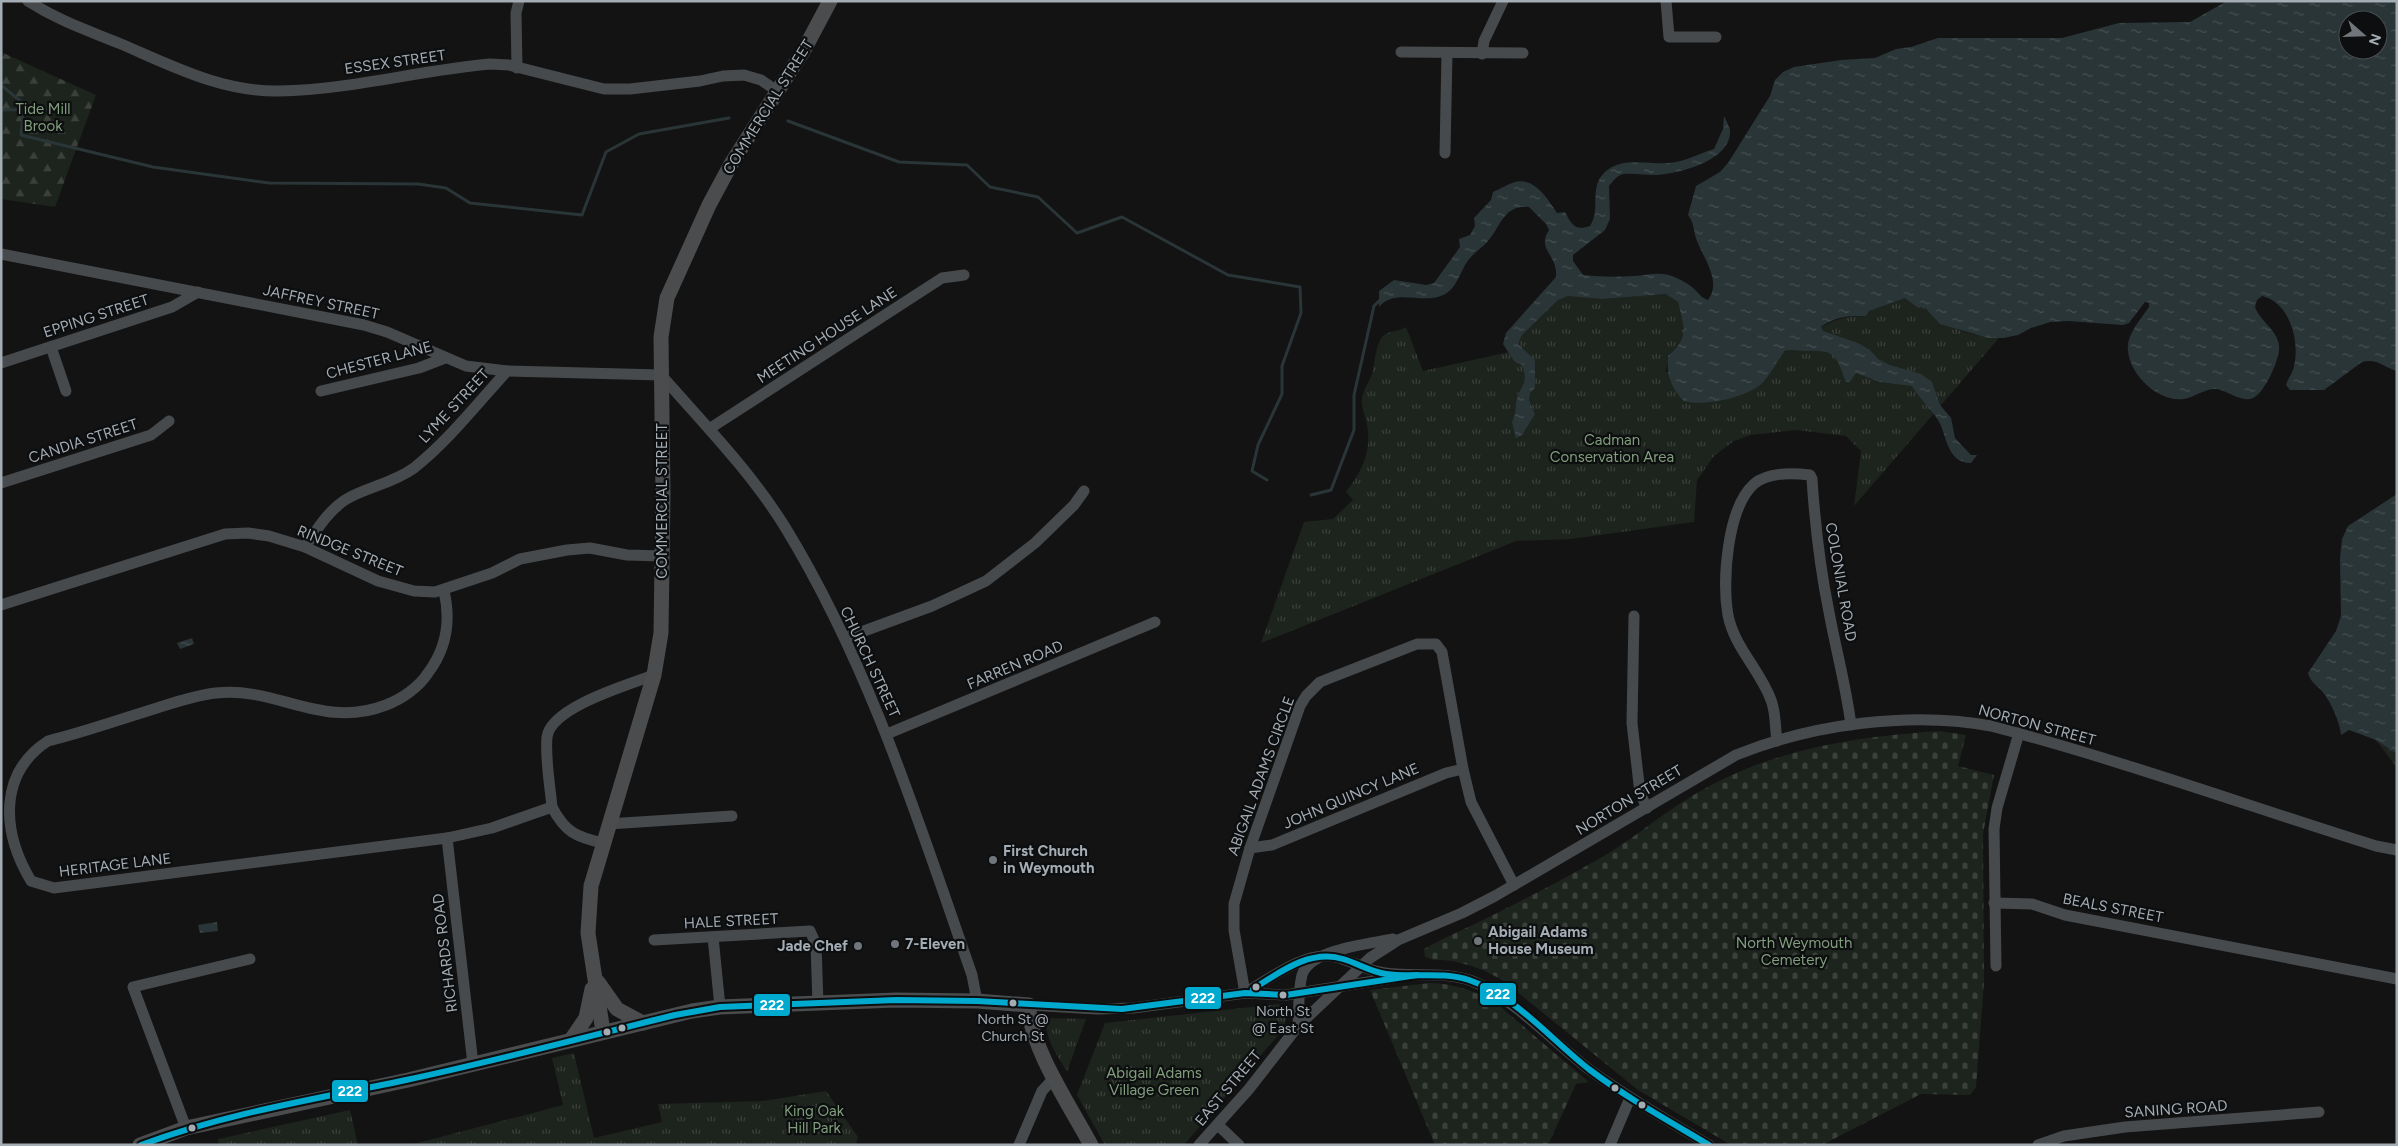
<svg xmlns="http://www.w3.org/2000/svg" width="2398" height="1146" font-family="Figtree,sans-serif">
	<defs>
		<pattern id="forest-firs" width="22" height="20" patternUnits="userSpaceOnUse" patternTransform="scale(1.25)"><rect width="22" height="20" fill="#1d231d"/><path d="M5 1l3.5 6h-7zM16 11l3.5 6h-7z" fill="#3b403b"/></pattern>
		<pattern id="wetland-marsh" width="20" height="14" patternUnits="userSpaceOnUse" patternTransform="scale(1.25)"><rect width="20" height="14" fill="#1d231d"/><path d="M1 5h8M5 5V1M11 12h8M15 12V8" fill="none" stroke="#3b403b"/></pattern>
		<pattern id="cemetery-stones" width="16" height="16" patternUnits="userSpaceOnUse" patternTransform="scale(1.25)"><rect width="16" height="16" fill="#1d231d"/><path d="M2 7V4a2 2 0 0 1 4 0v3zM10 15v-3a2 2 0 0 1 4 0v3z" fill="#3b403b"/></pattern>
		<pattern id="park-tufts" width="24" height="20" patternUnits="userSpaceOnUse" patternTransform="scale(1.25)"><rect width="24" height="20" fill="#1d231d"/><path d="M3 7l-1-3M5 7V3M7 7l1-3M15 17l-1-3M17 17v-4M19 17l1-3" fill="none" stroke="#3b403b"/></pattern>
		<pattern id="water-ripples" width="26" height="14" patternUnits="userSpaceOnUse" patternTransform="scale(1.25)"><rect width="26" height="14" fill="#2a3538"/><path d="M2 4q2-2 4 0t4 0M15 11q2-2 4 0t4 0" fill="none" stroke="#465052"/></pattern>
	</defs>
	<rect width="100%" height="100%" fill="#131313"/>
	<polygon fill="url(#forest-firs)" points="1,52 96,95 55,207 1,199"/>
	<polygon fill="url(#wetland-marsh)" points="2376,740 2397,754 2397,768"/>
	<g fill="url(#cemetery-stones)">
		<path d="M1940 731 1966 735 1958 766 1994 775 1983 834 1984 982 1976 1087 1970 1095 1921 1094 1822 1145H1731L1638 1090 1505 982C1488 971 1472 965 1452 961 1442 959 1435 962 1425 957L1424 949C1445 937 1467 928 1489 917 1529 897 1570 876 1609 853 1636 836 1660 816 1687 799 1766 750 1849 737 1940 731Z"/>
		<path d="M1430 983C1455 984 1475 990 1497 1004L1589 1082 1576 1084 1548 1145H1435L1370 990Z"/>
	</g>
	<g fill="url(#park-tufts)">
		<path d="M1666 294 1678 302C1684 330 1691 335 1668 356L1666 372 1782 355C1786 350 1791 350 1795 347 1824 326 1828 317 1866 316L1869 311 1906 297 1918 308 1924 307C1940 327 1974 337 1999 338L1854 506 1861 451 1846 436 1796 430 1751 435 1734 441 1714 456 1697 480 1694 522 1571 539 1516 541 1261 643 1304 522 1333 519 1353 500 1346 492C1360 474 1370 456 1368 433 1368 421 1361 410 1362 399 1363 389 1371 380 1373 370 1375 360 1376 345 1382 337 1388 330 1399 332 1406 327L1423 371 1509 352 1514 361 1522 365C1530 386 1518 386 1516 403 1515 412 1516 413 1512 422L1535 414 1529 400 1524 350 1518 344 1521 335 1558 300 1568 295 1602 299Z"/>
		<path d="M1279 1004 1284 1006C1288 1017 1286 1024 1280 1033L1184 1145H1105L1077 1095 1105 1023Z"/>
		<path d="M1049 1018 1086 1019 1067 1072C1060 1059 1040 1033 1049 1018Z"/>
		<polygon points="574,1053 594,1138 662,1122 658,1104 763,1101 826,1091 858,1137 856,1145 410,1145 563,1105 552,1058"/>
		<polygon points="350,1110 358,1145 219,1145 218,1139"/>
	</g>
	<g fill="url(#water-ripples)" fill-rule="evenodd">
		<path d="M2227 1H2397V371C2383 367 2377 358 2362 362L2324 390H2290L2286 385C2288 378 2293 373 2294 366 2300 342 2290 302 2262 296L2257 300 2255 307C2260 321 2277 330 2279 345 2281 357 2265 393 2253 398 2242 403 2228 391 2217 389 2205 388 2195 397 2184 399 2157 403 2125 371 2128 344 2130 331 2142 317 2149 307V303L2145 302 2129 323 2123 325 2068 321 2050 322 2031 328 2018 335 2003 338H1988L1940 324 1924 307 1918 308 1905 298 1869 311 1866 316C1849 316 1835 316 1821 327L1823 331 1858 343 1870 350 1878 359 1890 365 1921 374 1932 382 1940 405 1951 418 1955 438 1971 455H1977L1971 463C1946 463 1947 434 1938 420 1930 408 1919 398 1912 386L1880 382 1856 373 1850 382H1846C1836 356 1836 349 1805 351 1798 351 1793 349 1785 351 1777 360 1773 371 1765 380 1752 397 1704 407 1684 401 1671 388 1666 374 1668 356 1690 337 1684 328 1678 302L1666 294 1602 299 1568 296 1558 300 1522 335 1518 344 1535 360V388L1530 393 1529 400 1535 414 1522 435 1516 438 1512 422C1516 413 1515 412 1516 403 1518 386 1530 386 1522 365L1514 361 1503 344 1506 333 1556 277C1558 254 1536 250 1549 230L1546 224 1529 207C1504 204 1501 226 1488 241 1483 247 1476 251 1471 257 1463 265 1460 278 1453 287 1433 312 1397 284 1379 307V291L1394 280 1426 285 1434 283 1460 247 1459 239 1470 235 1475 226 1474 218 1491 200 1493 192C1500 189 1508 184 1515 182 1534 177 1548 199 1557 213L1565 212C1572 225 1575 231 1590 226 1600 211 1591 193 1600 178 1616 154 1646 165 1669 163 1684 162 1700 153 1714 149L1723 129 1724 116C1726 120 1729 126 1730 130 1732 161 1677 174 1655 175 1645 175 1634 173 1624 174 1617 175 1613 181 1609 186L1610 219 1605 230 1573 255V261L1583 275C1600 277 1617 277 1634 276 1647 275 1656 272 1669 275 1678 278 1686 282 1693 288 1699 293 1701 298 1708 300 1722 282 1704 259 1697 241 1693 231 1695 224 1688 215L1696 186 1720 172 1728 163 1770 96 1775 80 1783 72 1794 67 1841 60 1875 58 1896 49 1911 47 1938 38H2062L2119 23 2190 22ZM2348 20H2378V50H2348Z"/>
		<path d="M2397 494V754L2376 740 2349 730 2341 735C2340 723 2332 705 2325 695 2319 686 2311 684 2308 673L2336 631 2341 616 2340 558 2342 539 2348 526Z"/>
		<polygon points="192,638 194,644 180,649 177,643"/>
		<polygon points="217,922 218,931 200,933 198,925"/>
	</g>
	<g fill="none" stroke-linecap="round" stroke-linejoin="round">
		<g stroke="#2a3538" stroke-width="3">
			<polyline points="1,85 24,104 21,135 153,167 269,183 418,184 446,188 470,203 582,215 606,152 639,134 729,118"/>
			<polyline points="1,110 60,109"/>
			<polyline points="788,121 899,162 967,165 990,187 1038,197 1077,233 1122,217 1228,275 1300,287 1301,313 1282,366 1282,394 1258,445 1252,471 1267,480"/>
			<polyline points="1311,495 1331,490 1354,430 1354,395 1374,306 1382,298"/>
		</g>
		<g stroke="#474a4c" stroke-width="11">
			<path d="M28 1C61 22 87 30 121 44 172 66 222 92 279 91 350 90 420 70 490 64L509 65 604 89H630L700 81 723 76 744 75 761 80 777 91"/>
			<polyline points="1666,1 1669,37 1716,37"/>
			<polyline points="1401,52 1523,53"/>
			<polyline points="1482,54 1484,41 1503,1"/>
			<polyline points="517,68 516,13 519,1"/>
			<polyline points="1445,153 1447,53"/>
			<path d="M1 254 364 325 387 332 466 366 507 371 661 375C704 424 751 472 785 527 870 666 919 823 972 975L977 1001"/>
			<polyline points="51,347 66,391"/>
			<polyline points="1,363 172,307 198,292"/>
			<polyline points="321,391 419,368 445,358"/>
			<polyline points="709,429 942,278 964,275"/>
			<polyline points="1,483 151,435 169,421"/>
			<path d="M305 547C316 531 328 511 345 500 366 487 392 484 414 468 449 440 477 404 507 371"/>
			<path d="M444 591C451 621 447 648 428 673 419 687 402 699 386 705 322 730 277 686 216 693 196 695 176 702 157 708 121 719 85 732 48 741 0 772 0 829 31 881L54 888 447 838 492 828 552 807"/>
			<polyline points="1,605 225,534 248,533 269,536 305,547 378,581 414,591 435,592 492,573 520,559 567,550 590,548 627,555 662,556"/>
			<polyline points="1634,616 1632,723 1640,793 1647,808"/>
			<polyline points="845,638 932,606 986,581 1035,543 1074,505 1084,491"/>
			<polyline points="887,734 1155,622"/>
			<path d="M1777 741C1775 728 1776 712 1771 700 1760 670 1734 647 1728 615 1722 581 1727 508 1754 484 1768 472 1793 473 1810 475L1812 479C1815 524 1820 568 1829 612 1836 650 1846 686 1851 725"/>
			<polyline points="608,824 732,816"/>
			<polyline points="447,838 473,1064"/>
			<path d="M603 843C576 837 565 832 552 807 550 785 545 759 547 737 551 707 628 685 654 675"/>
			<polyline points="1250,848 1272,845 1446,773 1463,769"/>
			<polyline points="1994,903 2032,904 2065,915 2397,979"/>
			<polyline points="713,937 720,1007"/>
			<polyline points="654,940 810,931 816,944 818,1004"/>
			<polyline points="1996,966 1994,829 1997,808 2019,733"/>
			<polyline points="1245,993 1234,930 1234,904 1250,848 1300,706 1306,696 1320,682 1417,644 1436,644 1442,652 1463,769 1471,802 1514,885"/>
			<path d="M1245 993C1270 979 1305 950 1335 957 1353 961 1367 971 1385 973 1415 977 1444 971 1472 981 1511 996 1556 1044 1590 1070 1628 1098 1669 1121 1709 1145"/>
			<polyline points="1029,1005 1097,1009 1133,1008 1245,993 1286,995 1393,978"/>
			<path d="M1298 1026C1299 1010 1298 991 1302 975 1310 949 1369 944 1393 939"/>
			<polyline points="1218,1125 1239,1145"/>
			<polyline points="186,1128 133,987 250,959"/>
			<polyline points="1019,1145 1042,1091 1055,1077"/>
			<path d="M1199 1145 1249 1089 1298 1026 1370 958 1398 940 1462 913 1495 896 1736 755C1812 724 1911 711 1991 726 2121 760 2248 806 2376 846L2397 850"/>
			<polyline points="1610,1145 1630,1098"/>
			<polyline points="2038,1145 2064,1136 2125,1127 2319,1112"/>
		</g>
		<g stroke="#4a4c4e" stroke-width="15">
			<polyline points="598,982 617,1009 643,1023"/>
			<polyline points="603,1032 588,933 591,886 654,675 661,633 663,494 661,337 667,298 709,205 731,164 805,48 830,1"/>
			<polyline points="571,1040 586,1018 592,989"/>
			<path d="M140 1145 186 1128 408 1080 692 1011 720 1007 896 1000 977 1001 1029 1005C1028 1044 1072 1109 1091 1145"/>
		</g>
		<g stroke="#0d0e0f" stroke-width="10">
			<g id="bus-1">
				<path d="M1253 989C1280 972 1310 949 1343 959 1357 963 1371 972 1386 974 1413 978 1442 971 1469 980 1516 996 1551 1040 1590 1070 1627 1098 1669 1121 1709 1145"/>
				<path d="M141 1145C227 1113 316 1099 406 1080 496 1061 585 1037 675 1015L720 1007 896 1000 977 1001 1122 1009 1245 993 1286 995 1417 975"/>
			</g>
		</g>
		<use href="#bus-1" stroke="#00a9ce" stroke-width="6"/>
	</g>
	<g fill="#71767c" stroke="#0d0e0f" stroke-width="2">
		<circle cx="993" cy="860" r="5"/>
		<circle cx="1478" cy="941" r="5"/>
		<circle cx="895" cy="944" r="5"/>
		<circle cx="858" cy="946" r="5"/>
	</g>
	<g fill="#a4acb4" stroke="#0d0e0f" stroke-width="2">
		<circle cx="1256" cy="987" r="4.5"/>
		<circle cx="1283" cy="995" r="4.5"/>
		<circle cx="1013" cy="1003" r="4.5"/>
		<circle cx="622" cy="1028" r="4.5"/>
		<circle cx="607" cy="1032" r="4.5"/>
		<circle cx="1615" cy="1088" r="4.5"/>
		<circle cx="1642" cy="1105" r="4.5"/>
		<circle cx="192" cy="1128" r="4.5"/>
	</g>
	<g text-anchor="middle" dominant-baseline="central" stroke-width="4.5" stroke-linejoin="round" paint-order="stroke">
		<g font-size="14" fill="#a4acb4" stroke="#0d0e0f">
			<text x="1283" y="1011">North St<tspan x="1283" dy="17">@ East St</tspan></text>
			<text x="1013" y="1019">North St @<tspan x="1013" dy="17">Church St</tspan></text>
		</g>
		<g font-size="15" fill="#a4acb4" stroke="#0d0e0f">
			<text transform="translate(395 62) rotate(-8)">ESSEX STREET</text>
			<text transform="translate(768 107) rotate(-58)">COMMERCIAL STREET</text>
			<text transform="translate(321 302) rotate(12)">JAFFREY STREET</text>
			<text transform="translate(96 316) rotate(-18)">EPPING STREET</text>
			<text transform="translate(827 335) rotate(-33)">MEETING HOUSE LANE</text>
			<text transform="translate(379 360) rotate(-15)">CHESTER LANE</text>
			<text transform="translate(454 406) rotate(-47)">LYME STREET</text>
			<text transform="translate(83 441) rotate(-18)">CANDIA STREET</text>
			<text transform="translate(662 501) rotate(-90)">COMMERCIAL STREET</text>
			<text transform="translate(350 551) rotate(22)">RINDGE STREET</text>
			<text transform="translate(1841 582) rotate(80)">COLONIAL ROAD</text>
			<text transform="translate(870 662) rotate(65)">CHURCH STREET</text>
			<text transform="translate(1015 665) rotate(-23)">FARREN ROAD</text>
			<text transform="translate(2037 725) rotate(15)">NORTON STREET</text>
			<text transform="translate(1261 776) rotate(-70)">ABIGAIL ADAMS CIRCLE</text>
			<text transform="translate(1351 796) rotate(-23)">JOHN QUINCY LANE</text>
			<text transform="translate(1629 800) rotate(-31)">NORTON STREET</text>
			<text transform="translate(115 865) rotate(-7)">HERITAGE LANE</text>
			<text transform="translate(2113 908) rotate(11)">BEALS STREET</text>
			<text transform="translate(731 921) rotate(-3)">HALE STREET</text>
			<text transform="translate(445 953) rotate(-97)">RICHARDS ROAD</text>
			<text transform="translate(1228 1088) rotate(-50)">EAST STREET</text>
			<text transform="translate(2176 1109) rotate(-4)">SANING ROAD</text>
		</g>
		<g font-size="15" fill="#819e7c" stroke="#0d0e0f">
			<text x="43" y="109">Tide Mill<tspan x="43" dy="17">Brook</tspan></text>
			<text x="1612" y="440">Cadman<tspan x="1612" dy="17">Conservation Area</tspan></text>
			<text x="1794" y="943">North Weymouth<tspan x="1794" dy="17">Cemetery</tspan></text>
			<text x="1154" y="1073">Abigail Adams<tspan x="1154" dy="17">Village Green</tspan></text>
			<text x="814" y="1111">King Oak<tspan x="814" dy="17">Hill Park</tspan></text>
		</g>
		<g font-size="15" font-weight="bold" fill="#a4acb4" stroke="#0d0e0f" text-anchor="start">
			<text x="1003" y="851">First Church<tspan x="1003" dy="17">in Weymouth</tspan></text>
			<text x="1488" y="932">Abigail Adams<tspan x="1488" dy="17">House Museum</tspan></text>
			<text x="905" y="944">7-Eleven</text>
			<text x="848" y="946" text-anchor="end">Jade Chef</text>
		</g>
	</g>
	<g stroke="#0d0e0f" stroke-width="2">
		<rect x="1479" y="982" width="38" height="24" rx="5" fill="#00a9ce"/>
		<rect x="1184" y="986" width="38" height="24" rx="5" fill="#00a9ce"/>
		<rect x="753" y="993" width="38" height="24" rx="5" fill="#00a9ce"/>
		<rect x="331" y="1079" width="38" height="24" rx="5" fill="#00a9ce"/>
	</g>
	<g font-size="14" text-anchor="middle" font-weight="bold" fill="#fff">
		<text x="1498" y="999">222</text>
		<text x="1203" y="1003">222</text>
		<text x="772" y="1010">222</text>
		<text x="350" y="1096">222</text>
	</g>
	<rect width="2398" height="1146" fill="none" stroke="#a4acb4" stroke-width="5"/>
	<g transform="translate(2363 35) rotate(110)"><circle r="24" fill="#0d0e0f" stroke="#494d51"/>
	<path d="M0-4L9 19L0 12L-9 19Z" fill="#71767c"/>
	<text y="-8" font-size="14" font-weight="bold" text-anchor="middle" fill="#a4acb4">N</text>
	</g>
</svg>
